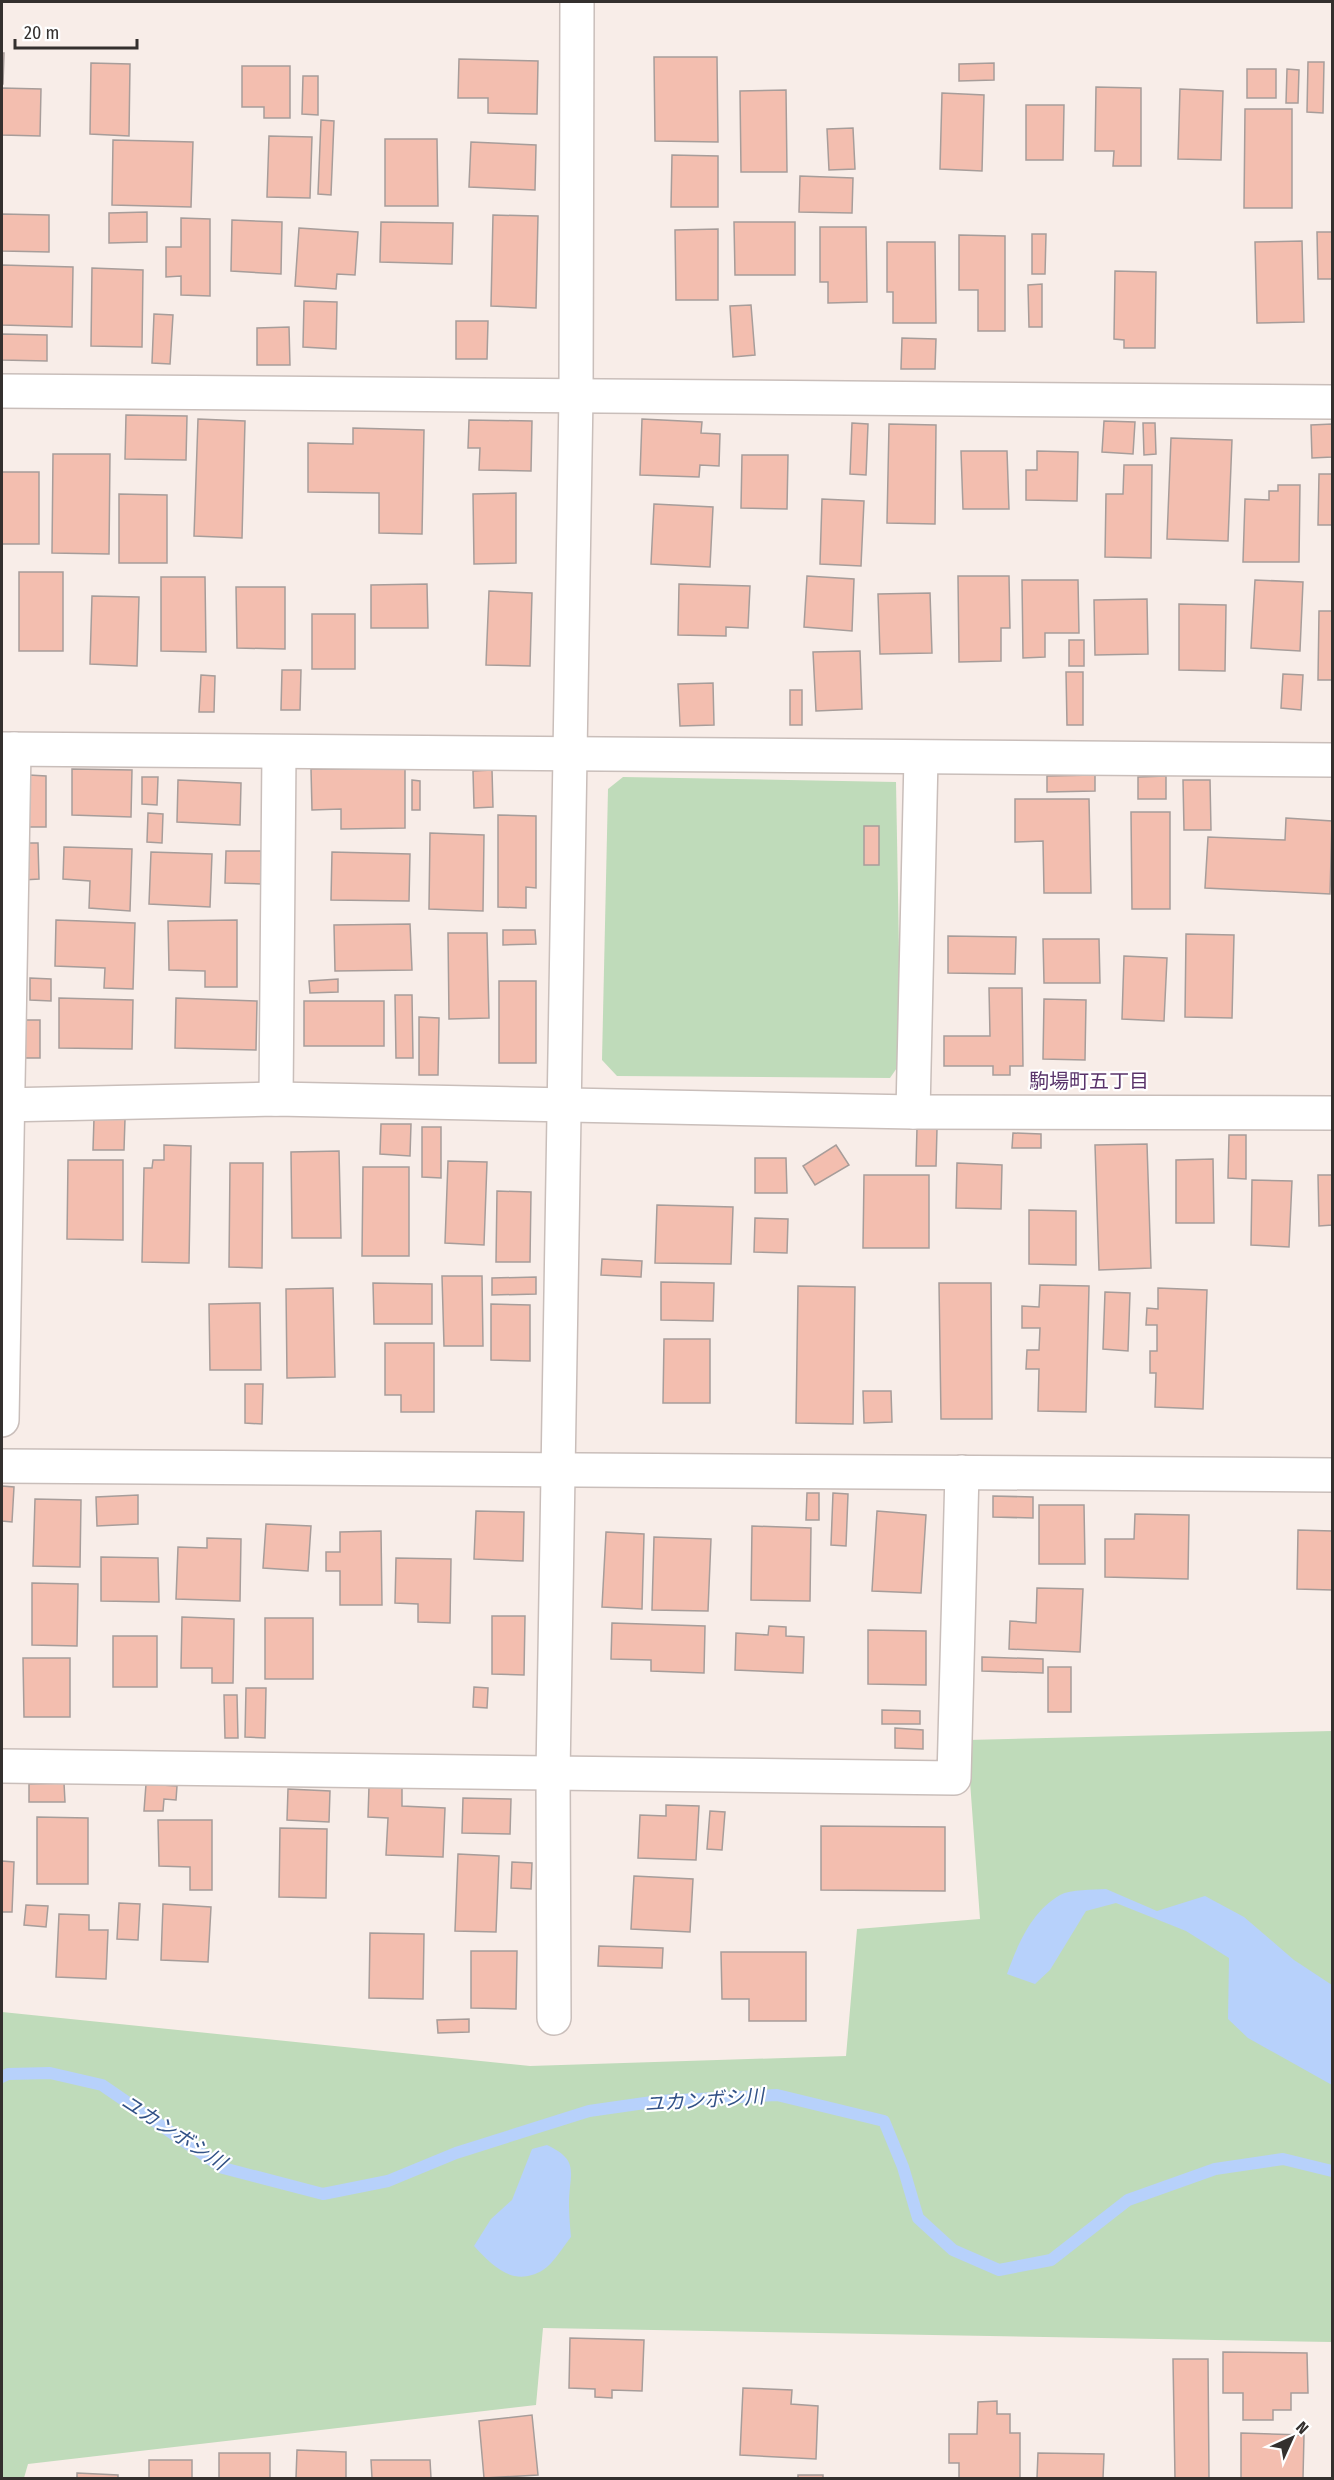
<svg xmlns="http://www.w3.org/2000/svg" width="1334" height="2480" font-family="'Fira Sans Condensed','Noto Sans JP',sans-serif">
	<rect width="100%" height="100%" fill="#f8ede8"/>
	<g fill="#bfdbba">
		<polygon points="623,777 896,782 901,1062 890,1078 617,1076 602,1060 608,789"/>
		<polygon points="1332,1731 1332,2342 543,2328 536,2405 28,2464 24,2478 2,2478 2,2012 530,2066 846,2056 857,1929 980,1919 967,1740"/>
	</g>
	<g fill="#b7d1fb">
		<path d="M1106 1889 1157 1911 1205 1896 1244 1917 1294 1960 1332 1985V2085L1248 2038 1228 2019 1229 1958 1186 1931 1116 1903 1086 1911 1050 1970 1035 1984 1007 1974C1018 1944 1031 1912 1060 1895 1071 1889 1093 1890 1106 1889Z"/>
		<path d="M547 2145C581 2161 569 2173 569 2204 569 2215 570 2226 571 2237 563 2247 553 2264 543 2270 513 2288 493 2266 474 2246L491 2219 512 2200 532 2149Z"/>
	</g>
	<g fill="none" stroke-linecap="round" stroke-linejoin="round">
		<polyline stroke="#b7d1fb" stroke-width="12" points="2,2077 8,2074 50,2073 102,2085 223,2168 323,2194 388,2181 456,2153 589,2111 659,2101 777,2095 884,2121 903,2167 918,2218 953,2250 999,2270 1051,2260 1128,2200 1215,2169 1283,2159 1332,2171"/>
	</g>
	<g fill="#f3beaf" stroke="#a79d9a" stroke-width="1.5">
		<polygon points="2,53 4,53 3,84 2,84"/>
		<polygon points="654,57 717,57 718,142 655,141"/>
		<polygon points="459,59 538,61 537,114 488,113 488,98 458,98"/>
		<polygon points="1308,62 1324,62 1323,113 1307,112"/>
		<polygon points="91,63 130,64 129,136 90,134"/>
		<polygon points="994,63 994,80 959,81 959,64"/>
		<polygon points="242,66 290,66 290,118 264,118 264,107 242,107"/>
		<rect x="1247" y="69" width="29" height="29"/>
		<polygon points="1287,69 1299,70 1298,103 1286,103"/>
		<polygon points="303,76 318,76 318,115 302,114"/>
		<polygon points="1096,87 1141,88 1141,166 1113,166 1114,151 1095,151"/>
		<polygon points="2,88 41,89 40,136 2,135"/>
		<polygon points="1180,89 1223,91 1221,160 1178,159"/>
		<polygon points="786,90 787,172 741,172 740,91"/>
		<polygon points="942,93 984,95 982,171 940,169"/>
		<polygon points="1026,105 1064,105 1063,160 1026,160"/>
		<polygon points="1245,109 1292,109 1292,208 1244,208"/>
		<polygon points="321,120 334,121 331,195 318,194"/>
		<polygon points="853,128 855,169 829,170 827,129"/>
		<polygon points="269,136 312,137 310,198 267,197"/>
		<polygon points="385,139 437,139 438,206 385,206"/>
		<polygon points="113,140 193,142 191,207 112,205"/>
		<polygon points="471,142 536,145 535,190 469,187"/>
		<polygon points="672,155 718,156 718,207 671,207"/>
		<polygon points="800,176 853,178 852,213 799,212"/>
		<polygon points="147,212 147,242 109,243 109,213"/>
		<polygon points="2,214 49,215 49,252 2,251"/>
		<polygon points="493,215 538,216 536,308 491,306"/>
		<polygon points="181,218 210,219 210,296 181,295 181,276 166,277 166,247 181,247"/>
		<polygon points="232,220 282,222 281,274 231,271"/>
		<polygon points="381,222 453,223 452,264 380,262"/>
		<polygon points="734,222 795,222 795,275 735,275"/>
		<polygon points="820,227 866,227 867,302 828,303 828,282 820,282"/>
		<polygon points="299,228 358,232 355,275 337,274 336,289 295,286"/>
		<polygon points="718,229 718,300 676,300 675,230"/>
		<polygon points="1317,232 1332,232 1332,279 1318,279"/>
		<polygon points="1032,234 1046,234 1045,274 1032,274"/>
		<polygon points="959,235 1005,236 1005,331 978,331 978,290 959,290"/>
		<polygon points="1302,241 1304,322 1257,323 1255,242"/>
		<polygon points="887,242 935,242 936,323 893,323 893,292 887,292"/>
		<polygon points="2,265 73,267 72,327 2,325"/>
		<polygon points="92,268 143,270 142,347 91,346"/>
		<polygon points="1115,271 1156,272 1155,348 1124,348 1124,340 1114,339"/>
		<polygon points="1042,284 1042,327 1029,327 1028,285"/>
		<polygon points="304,301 337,302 336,349 303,347"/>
		<polygon points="751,305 755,355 733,357 730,306"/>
		<polygon points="154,314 173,315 170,364 152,363"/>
		<polygon points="456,321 488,321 487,359 456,359"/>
		<polygon points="289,327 290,365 257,365 257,328"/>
		<polygon points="2,334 47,335 47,361 2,360"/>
		<polygon points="902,338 936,339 935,369 901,369"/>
		<polygon points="126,415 187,416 186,460 125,459"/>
		<polygon points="198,419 245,421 242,538 194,536"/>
		<polygon points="642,419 702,422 701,433 720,434 719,466 700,465 699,477 640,475"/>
		<polygon points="469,420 532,421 531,471 479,470 480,448 468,448"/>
		<polygon points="1104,421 1135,422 1133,454 1102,452"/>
		<polygon points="852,423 868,424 866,475 850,474"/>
		<polygon points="1143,423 1155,423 1156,454 1144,455"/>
		<polygon points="889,424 936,425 935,524 887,523"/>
		<polygon points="1332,424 1332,457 1312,458 1311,425"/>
		<polygon points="353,428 424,430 422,534 379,533 379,493 308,492 308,443 353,444"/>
		<polygon points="1171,438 1232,440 1228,541 1167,539"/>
		<polygon points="961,451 1007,451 1009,509 963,509"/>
		<polygon points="1037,451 1078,452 1077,501 1026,500 1026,470 1037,470"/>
		<polygon points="53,454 110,454 109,554 52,553"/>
		<polygon points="742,455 788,455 787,509 741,508"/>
		<polygon points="1124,465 1152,465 1151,558 1105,557 1106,494 1123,494"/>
		<rect x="2" y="472" width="37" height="72"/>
		<polygon points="1319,474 1332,474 1332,525 1318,525"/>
		<polygon points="1278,485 1300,485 1299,562 1243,562 1245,499 1269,500 1269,491 1278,491"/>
		<polygon points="516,493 516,563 474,564 473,494"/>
		<polygon points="119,494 167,495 167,563 119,563"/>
		<polygon points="822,499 864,501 861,566 820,564"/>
		<polygon points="654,504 713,507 710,567 651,564"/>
		<rect x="19" y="572" width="44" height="79"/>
		<polygon points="807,576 854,579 852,631 804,627"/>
		<polygon points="958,576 1009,576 1010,628 1001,628 1001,661 959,662"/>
		<polygon points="161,577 205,577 206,652 161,651"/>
		<polygon points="1022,580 1078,580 1079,633 1045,633 1045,657 1023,658"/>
		<polygon points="1255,580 1303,582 1300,651 1251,648"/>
		<polygon points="427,584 428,628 371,628 371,585"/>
		<polygon points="679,584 750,586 748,628 726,627 726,636 678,635"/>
		<polygon points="236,587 285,587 285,649 237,648"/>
		<polygon points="489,591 532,593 530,666 486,665"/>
		<polygon points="930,593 932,653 880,654 878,594"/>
		<polygon points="92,596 139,597 137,666 90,664"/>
		<polygon points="1147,599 1148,654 1095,655 1094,600"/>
		<polygon points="1179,604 1226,605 1225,671 1179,670"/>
		<polygon points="1319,611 1332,611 1332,680 1318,680"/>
		<rect x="312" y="614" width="43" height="55"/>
		<rect x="1069" y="640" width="15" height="26"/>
		<polygon points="860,651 862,709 816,711 813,652"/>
		<polygon points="282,670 301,670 300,710 281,710"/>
		<polygon points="1066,672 1083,672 1083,725 1067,725"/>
		<polygon points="1283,674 1303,675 1301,710 1281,708"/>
		<polygon points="201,675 215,676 214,712 199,712"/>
		<polygon points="713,683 714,725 680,726 678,684"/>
		<rect x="790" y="690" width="12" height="35"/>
		<polygon points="72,769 132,770 131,817 72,815"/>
		<polygon points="311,769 405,769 405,828 341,829 341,809 312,810"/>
		<polygon points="492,770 493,807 474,808 473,771"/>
		<polygon points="29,775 46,776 46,827 29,827"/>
		<polygon points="1095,775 1095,791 1047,792 1047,776"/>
		<polygon points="1166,776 1166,799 1138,799 1138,777"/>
		<polygon points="142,777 158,777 157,805 142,804"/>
		<polygon points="178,780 241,783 240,825 177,822"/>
		<polygon points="412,780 420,781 420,810 412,810"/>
		<polygon points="1183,780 1210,780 1211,830 1184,830"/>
		<polygon points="1015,799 1089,799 1091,893 1044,893 1043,841 1015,842"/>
		<polygon points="1131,812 1170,812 1170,909 1132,909"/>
		<polygon points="148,813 163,814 162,843 147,842"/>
		<polygon points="498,815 536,816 536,888 526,887 526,908 498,907"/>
		<polygon points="1286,818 1332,821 1330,894 1205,888 1208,837 1285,840"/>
		<rect x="864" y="826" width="15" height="39"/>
		<polygon points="430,833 484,835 483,911 429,909"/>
		<polygon points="22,843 38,843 39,879 23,880"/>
		<polygon points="64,847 132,849 130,911 89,908 90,881 63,879"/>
		<polygon points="226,851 261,851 261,884 225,883"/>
		<polygon points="151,852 212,854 210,907 149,904"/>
		<polygon points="332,852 410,854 409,901 331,900"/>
		<polygon points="56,920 135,923 133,989 104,988 105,968 55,966"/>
		<polygon points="237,920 237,987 205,987 205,971 169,970 168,921"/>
		<polygon points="410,924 412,970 335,971 334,925"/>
		<polygon points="503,930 535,930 536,944 503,945"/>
		<polygon points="448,933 487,933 489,1018 449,1019"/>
		<polygon points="1186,934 1234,935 1232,1018 1185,1017"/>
		<polygon points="948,936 1016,937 1015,974 948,973"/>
		<polygon points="1043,939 1099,939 1100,983 1044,983"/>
		<polygon points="1124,956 1167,958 1164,1021 1122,1019"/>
		<polygon points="30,978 51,979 51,1001 30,1000"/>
		<polygon points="338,979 338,992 310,993 309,981"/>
		<rect x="499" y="981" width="37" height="82"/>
		<polygon points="989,988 1022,988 1023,1066 1010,1066 1010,1075 993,1075 993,1066 944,1066 944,1036 990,1036"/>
		<polygon points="395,995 412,995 413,1058 396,1058"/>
		<polygon points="59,998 133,1000 132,1049 59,1048"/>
		<polygon points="176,998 257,1001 256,1050 175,1048"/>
		<polygon points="1044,999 1086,1000 1085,1060 1043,1059"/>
		<rect x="304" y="1001" width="80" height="45"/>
		<polygon points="419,1017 439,1018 438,1075 419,1075"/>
		<polygon points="24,1020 40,1020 40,1058 23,1058"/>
		<polygon points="94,1118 125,1119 124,1150 93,1150"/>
		<polygon points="381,1124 411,1124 410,1156 380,1154"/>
		<polygon points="422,1127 441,1127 441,1178 422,1177"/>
		<polygon points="917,1128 937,1129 936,1166 916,1166"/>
		<polygon points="1013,1133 1041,1134 1041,1148 1012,1148"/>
		<polygon points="1229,1135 1246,1135 1246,1179 1228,1178"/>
		<polygon points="1147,1144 1151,1268 1099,1270 1095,1145"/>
		<polygon points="164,1145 191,1146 189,1263 142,1262 144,1168 152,1168 153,1160 164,1160"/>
		<polygon points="836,1145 849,1165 815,1185 803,1166"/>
		<polygon points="339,1151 341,1238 292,1238 291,1152"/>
		<polygon points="755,1158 786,1158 787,1193 755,1193"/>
		<polygon points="1213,1159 1214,1223 1176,1223 1176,1160"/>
		<polygon points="68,1160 123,1160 123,1240 67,1239"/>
		<polygon points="448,1161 487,1162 484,1245 445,1243"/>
		<polygon points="230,1163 263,1163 262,1268 229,1267"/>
		<polygon points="957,1163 1002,1165 1001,1209 956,1208"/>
		<polygon points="363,1167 409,1167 409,1256 362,1256"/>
		<polygon points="864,1175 929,1175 929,1248 863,1248"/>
		<polygon points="1318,1175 1332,1175 1332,1225 1319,1226"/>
		<polygon points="1252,1180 1292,1181 1289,1247 1251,1245"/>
		<polygon points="497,1191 531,1192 530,1262 496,1262"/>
		<polygon points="657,1205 733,1207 731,1264 655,1263"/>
		<polygon points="1029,1210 1076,1211 1076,1265 1029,1264"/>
		<polygon points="755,1218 788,1219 787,1253 754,1252"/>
		<polygon points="602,1259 642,1261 641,1277 601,1275"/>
		<polygon points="442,1276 482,1276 483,1346 444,1346"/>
		<polygon points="536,1277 536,1294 492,1295 492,1278"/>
		<polygon points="661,1282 714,1283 713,1321 661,1320"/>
		<polygon points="373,1283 432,1284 432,1324 374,1324"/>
		<polygon points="939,1283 991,1283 992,1419 941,1419"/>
		<polygon points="1040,1285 1089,1286 1086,1412 1038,1411 1039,1369 1026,1369 1027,1350 1039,1350 1040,1328 1022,1328 1022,1306 1039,1307"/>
		<polygon points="798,1286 855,1287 853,1424 796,1423"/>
		<polygon points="333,1288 335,1377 287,1378 286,1289"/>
		<polygon points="1158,1288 1207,1290 1203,1409 1155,1407 1156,1373 1150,1373 1150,1351 1157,1351 1157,1325 1146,1325 1147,1308 1158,1309"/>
		<polygon points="1105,1292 1130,1293 1128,1351 1103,1349"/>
		<polygon points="260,1303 261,1370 210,1370 209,1304"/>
		<polygon points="491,1304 530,1305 530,1361 491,1360"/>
		<polygon points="664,1339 710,1339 710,1403 663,1403"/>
		<polygon points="385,1343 434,1343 434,1412 401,1412 401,1395 385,1395"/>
		<polygon points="245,1384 263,1384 262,1424 245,1423"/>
		<polygon points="863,1391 891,1391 892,1422 864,1423"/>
		<polygon points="2,1486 14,1487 12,1522 2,1521"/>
		<polygon points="807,1493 819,1493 819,1520 806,1520"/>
		<polygon points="833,1493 848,1494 846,1546 831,1545"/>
		<polygon points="138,1495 138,1524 97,1526 96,1497"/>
		<polygon points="993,1496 1033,1497 1033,1518 993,1517"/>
		<polygon points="35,1499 81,1500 80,1567 33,1566"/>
		<polygon points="1039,1505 1084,1505 1085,1564 1039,1564"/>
		<polygon points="476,1511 524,1512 523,1561 474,1559"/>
		<polygon points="877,1511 926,1515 921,1593 872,1591"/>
		<polygon points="1135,1514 1189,1515 1188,1579 1105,1577 1105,1539 1134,1539"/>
		<polygon points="266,1524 311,1526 308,1571 263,1568"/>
		<polygon points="752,1526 811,1528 810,1601 751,1600"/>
		<polygon points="1298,1530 1332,1531 1332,1590 1297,1589"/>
		<polygon points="381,1531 382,1605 340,1605 340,1571 326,1571 326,1552 340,1552 340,1532"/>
		<polygon points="606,1532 644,1534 642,1609 602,1607"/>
		<polygon points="654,1537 711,1539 708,1611 652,1610"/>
		<polygon points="207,1538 241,1539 240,1601 176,1599 178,1547 207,1548"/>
		<polygon points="101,1557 158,1558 159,1602 101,1601"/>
		<polygon points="396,1558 451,1559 450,1623 418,1622 418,1604 395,1603"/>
		<polygon points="32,1583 78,1584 77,1646 32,1645"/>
		<polygon points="1037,1588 1083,1589 1080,1652 1009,1649 1010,1621 1036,1623"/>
		<polygon points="492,1616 525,1616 524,1675 492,1674"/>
		<polygon points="182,1617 234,1619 233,1683 212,1683 212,1668 181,1668"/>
		<rect x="265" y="1618" width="48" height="61"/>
		<polygon points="612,1623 705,1626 704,1673 651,1671 651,1660 611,1659"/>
		<polygon points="769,1626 786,1627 786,1636 804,1637 803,1673 735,1670 736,1633 768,1635"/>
		<polygon points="868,1630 926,1631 926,1685 868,1684"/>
		<rect x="113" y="1636" width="44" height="51"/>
		<polygon points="982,1657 1043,1659 1043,1673 982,1671"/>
		<polygon points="23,1658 70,1658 70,1717 24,1717"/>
		<rect x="1048" y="1667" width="23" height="45"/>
		<polygon points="474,1687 488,1688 487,1708 473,1707"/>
		<polygon points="246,1688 266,1688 265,1738 245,1737"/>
		<polygon points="224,1695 237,1695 238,1738 225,1738"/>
		<polygon points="882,1710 920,1711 920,1724 882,1724"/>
		<polygon points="895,1728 923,1730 923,1749 895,1748"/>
		<polygon points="64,1783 65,1802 29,1802 29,1784"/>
		<polygon points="146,1784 177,1786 176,1800 164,1799 163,1811 144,1811"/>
		<polygon points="369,1786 402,1787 402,1806 445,1808 443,1857 386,1855 388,1818 368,1817"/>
		<polygon points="288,1789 330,1791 329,1822 287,1820"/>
		<polygon points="463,1798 511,1799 510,1834 462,1833"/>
		<polygon points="666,1805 699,1806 696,1860 638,1858 640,1815 666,1816"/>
		<polygon points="710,1811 725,1812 722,1850 707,1849"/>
		<polygon points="37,1817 88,1818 88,1884 37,1884"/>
		<polygon points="158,1820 212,1820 212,1890 190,1890 190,1867 159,1866"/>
		<polygon points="821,1826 945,1827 945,1891 821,1890"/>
		<polygon points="280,1828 327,1829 326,1898 279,1897"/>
		<polygon points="458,1854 499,1856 496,1932 455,1931"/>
		<polygon points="2,1861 14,1862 12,1912 2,1912"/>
		<polygon points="512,1862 532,1863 531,1889 511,1888"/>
		<polygon points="634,1876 693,1879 690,1932 631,1929"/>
		<polygon points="119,1903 140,1904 138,1940 117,1939"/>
		<polygon points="163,1904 211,1907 208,1962 161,1960"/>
		<polygon points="26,1905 48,1906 46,1927 24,1925"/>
		<polygon points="59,1914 89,1915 89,1930 108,1930 106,1979 56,1977"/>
		<polygon points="370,1933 424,1934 423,1999 369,1998"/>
		<polygon points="599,1946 663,1948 662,1968 598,1966"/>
		<polygon points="471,1951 517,1951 516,2009 471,2008"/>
		<polygon points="721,1952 806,1952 806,2021 749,2021 749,1999 722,1999"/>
		<polygon points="469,2019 469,2032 438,2033 437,2020"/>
		<polygon points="570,2338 644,2340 642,2391 612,2390 612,2398 595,2397 595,2389 569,2388"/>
		<polygon points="1223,2352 1307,2353 1308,2393 1291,2393 1291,2410 1273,2410 1273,2420 1243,2420 1243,2393 1223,2393"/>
		<polygon points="1173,2359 1208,2359 1209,2478 1175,2478"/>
		<polygon points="743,2388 792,2390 791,2404 818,2406 816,2459 740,2455"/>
		<polygon points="997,2401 997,2414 1010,2414 1010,2433 1020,2433 1020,2478 959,2478 959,2463 949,2463 949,2434 977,2434 978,2402"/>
		<polygon points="532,2415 538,2475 484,2478 479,2421"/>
		<polygon points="1241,2433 1304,2435 1303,2478 1241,2478"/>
		<polygon points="297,2450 346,2452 346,2478 296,2478"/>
		<rect x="219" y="2453" width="51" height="25"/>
		<polygon points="1038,2453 1104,2454 1103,2478 1037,2478"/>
		<rect x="149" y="2460" width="43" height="18"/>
		<polygon points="371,2460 430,2460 431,2478 372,2478"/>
		<polygon points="77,2473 118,2475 118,2478 77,2478"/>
		<rect x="798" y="2475" width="25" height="3"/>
	</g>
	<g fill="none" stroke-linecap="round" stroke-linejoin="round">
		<g stroke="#c9beba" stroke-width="36">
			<g id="minor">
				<polyline points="2,391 1332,402"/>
				<polyline points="2,749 1332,760"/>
				<polyline points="276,1099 279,752"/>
				<polyline points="2,1105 276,1099 913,1112 1332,1113"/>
				<polyline points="913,1112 921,758"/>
				<polyline points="2,1420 14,749"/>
				<polyline points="2,1466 1332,1475"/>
				<polyline points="2,1766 954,1778 962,1472"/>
			</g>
		</g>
		<g stroke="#c9beba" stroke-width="36">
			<polyline id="tertiary" points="554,2018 553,1774 576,395 577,2"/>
		</g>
		<use href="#minor" stroke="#fff" stroke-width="33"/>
		<use href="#tertiary" stroke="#fff" stroke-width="33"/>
	</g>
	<g text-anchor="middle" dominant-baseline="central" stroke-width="4.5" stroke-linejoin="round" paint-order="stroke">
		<g font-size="20" fill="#59336a" stroke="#fff">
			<text x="1089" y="1081">駒場町五丁目</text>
		</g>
		<g font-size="20" font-style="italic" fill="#325287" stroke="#fff">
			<text transform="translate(704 2100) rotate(-4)">ユカンボシ川</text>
			<text transform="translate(174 2132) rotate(33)">ユカンボシ川</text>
		</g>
	</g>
	<rect width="1334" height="2480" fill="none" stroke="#34302e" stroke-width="6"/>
	<g transform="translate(1292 2438) rotate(45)" stroke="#ffffff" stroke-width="4.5" paint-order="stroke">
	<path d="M0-4.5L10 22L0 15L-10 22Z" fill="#34302e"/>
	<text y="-9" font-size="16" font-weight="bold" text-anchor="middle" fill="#34302e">N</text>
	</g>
	<path d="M15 39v9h122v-9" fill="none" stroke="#34302e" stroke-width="3"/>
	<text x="24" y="39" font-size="18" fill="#34302e" stroke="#ffffff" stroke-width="4.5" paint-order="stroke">20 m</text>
</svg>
